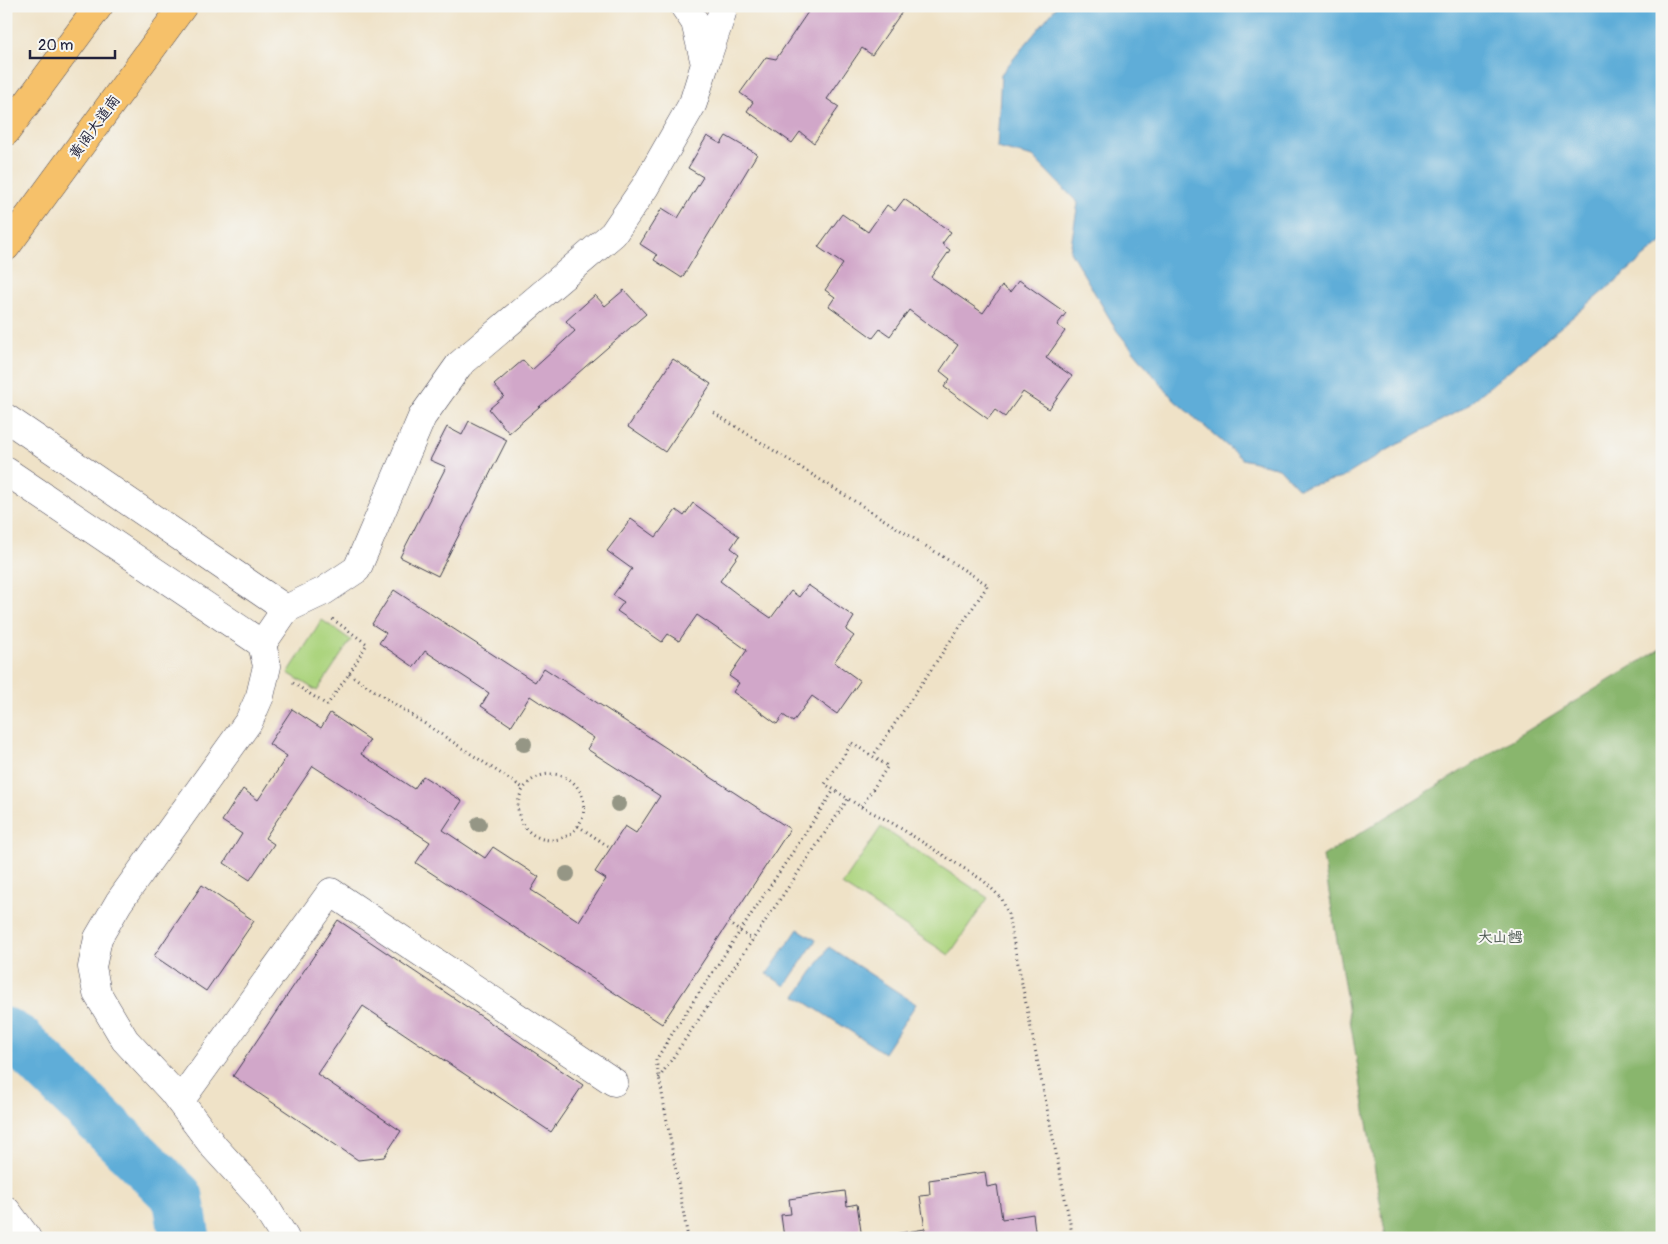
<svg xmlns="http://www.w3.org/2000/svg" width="1668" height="1244" font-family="Pangolin,'LXGW WenKai TC',sans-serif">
	<rect width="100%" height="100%" fill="#f6f6f2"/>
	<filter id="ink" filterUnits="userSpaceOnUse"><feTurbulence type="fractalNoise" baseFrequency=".02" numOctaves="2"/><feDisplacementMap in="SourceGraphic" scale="10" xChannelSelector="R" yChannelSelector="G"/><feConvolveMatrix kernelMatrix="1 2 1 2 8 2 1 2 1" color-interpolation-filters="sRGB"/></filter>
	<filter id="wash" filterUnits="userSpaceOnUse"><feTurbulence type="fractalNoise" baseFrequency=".0096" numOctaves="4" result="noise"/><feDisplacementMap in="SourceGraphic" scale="20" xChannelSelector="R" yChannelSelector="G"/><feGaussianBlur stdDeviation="1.12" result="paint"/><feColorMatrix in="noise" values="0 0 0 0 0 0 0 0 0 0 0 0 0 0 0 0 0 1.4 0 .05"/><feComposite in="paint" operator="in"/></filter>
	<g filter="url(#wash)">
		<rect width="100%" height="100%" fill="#efe2c7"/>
		<g fill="#acd47e" stroke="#677b5c">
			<polygon points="322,620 351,640 317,691 288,673"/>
			<polygon points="881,827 988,898 949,955 842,885"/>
		</g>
		<polygon fill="#89b66d" stroke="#566c54" points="1662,648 1662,1238 1386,1238 1323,856"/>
		<g fill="#5fadd8" stroke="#40688a">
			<polygon points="1057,6 1662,6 1662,242 1464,408 1382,453 1342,478 1298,488 1279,468 1242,459 1174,400 1117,331 1070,251 1078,203 1033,157 997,148 1001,74"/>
			<polygon points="798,929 816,940 785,986 767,974"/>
			<polygon points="829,947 916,1004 884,1053 796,996"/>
		</g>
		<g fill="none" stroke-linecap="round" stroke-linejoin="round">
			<polyline stroke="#5fadd8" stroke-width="51" points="6,1033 18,1040 178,1197 185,1238"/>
		</g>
		<g id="blocks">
			<g fill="#d1a7c9">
				<polygon points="812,6 906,6 872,55 862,48 827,99 839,107 814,143 800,132 792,143 747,111 753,102 740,93 766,57 776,59"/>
				<polygon points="707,136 721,144 726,136 757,154 682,278 654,260 657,255 640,244 662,208 678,218 703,177 688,168"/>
				<polygon points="904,199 951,232 942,244 950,250 931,277 983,313 1002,286 1010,292 1019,280 1066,313 1057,325 1065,331 1046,358 1072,376 1049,409 1023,392 1005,417 995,410 988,419 944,387 950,379 940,371 958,345 933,328 909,310 890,336 880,329 873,338 829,306 835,297 825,290 843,264 818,247 842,214 868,232 887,205 895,211"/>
				<polygon points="624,290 646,314 509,433 489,409 504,396 494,385 523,360 532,370 575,331 566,321 595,295 605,306"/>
				<polygon points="673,359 711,384 665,452 628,427"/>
				<polygon points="469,421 507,440 438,576 400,557 446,467 430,460 447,427 462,435"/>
				<polygon points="693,503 739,536 731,548 739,554 720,581 745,600 771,618 791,591 799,597 808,585 854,617 846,630 854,636 834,662 860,681 837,714 812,696 793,722 783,715 777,724 733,692 739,683 729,676 747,650 722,632 697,615 679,641 668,634 662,642 617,611 624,602 613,595 632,569 607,551 631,519 656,537 676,510 684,516"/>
				<polygon points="394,590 535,682 544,668 790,829 662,1024 416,863 430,842 313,766 265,838 274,844 250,880 224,863 242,834 222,821 243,789 258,800 287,756 269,744 292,709 321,728 330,713 370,740 361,754 414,789 423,776 462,801 443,830 485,858 493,847 539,877 531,890 579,921 606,879 595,872 625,826 636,833 660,796 587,749 594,738 530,696 511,726 481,706 489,693 425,651 414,667 379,643 386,633 372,624"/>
				<polygon points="202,885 254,921 206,991 154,956"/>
				<polygon points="338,920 583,1085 551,1132 363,1006 317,1074 401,1131 384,1157 358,1160 233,1076"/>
				<polygon points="985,1172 987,1187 997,1185 1002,1219 1033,1214 1036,1238 869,1238 925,1229 920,1196 930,1195 929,1180"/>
				<polygon points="845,1191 847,1206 857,1204 862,1238 784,1238 781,1215 791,1214 789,1199"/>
			</g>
		</g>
	</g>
	<g filter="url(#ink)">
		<use href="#blocks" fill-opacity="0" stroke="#413f50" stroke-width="1"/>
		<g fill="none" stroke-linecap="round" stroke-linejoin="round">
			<g stroke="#413f50" stroke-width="29">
				<g id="minor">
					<polyline points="705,64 722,13 721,6"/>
					<polyline points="6,418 286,609 262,644 6,471"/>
					<polyline points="286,609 324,591 357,569 422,417 459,365 613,234 645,187 693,103 705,64 695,22 684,6"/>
					<polyline points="262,644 267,666 260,696 249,721 119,902 98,938 92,967 97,993 125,1040 172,1091 214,1147 258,1195 285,1238"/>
					<polyline points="180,1101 331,892 614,1082"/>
					<polyline points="6,1210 27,1238"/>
				</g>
			</g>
			<g stroke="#413f50" stroke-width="29">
				<g id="major">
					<polyline points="6,132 99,6"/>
					<polyline points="6,247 183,6"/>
				</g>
			</g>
			<g stroke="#413f50" stroke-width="3" stroke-dasharray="1 4" stroke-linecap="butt">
				<polyline points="714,413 988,585 873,756"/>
				<polyline points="349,674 523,788"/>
				<polyline points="293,683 327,705 349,674 367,644 331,618"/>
				<polygon points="852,743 888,766 861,807 825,784"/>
				<circle cx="551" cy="807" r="33"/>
				<polyline points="861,807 889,821 984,881 1002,899 1008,914 1073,1238"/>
				<polyline points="578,826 611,848"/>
				<polyline points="728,923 753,940"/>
				<polyline points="659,1078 848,799"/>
				<polyline points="688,1238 656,1060 675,1029 834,790"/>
			</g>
			<use href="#minor" stroke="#fff" stroke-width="28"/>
			<use href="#major" stroke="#f6c16b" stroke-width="28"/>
		</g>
		<g fill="#959685">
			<circle cx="524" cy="744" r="8"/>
			<circle cx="618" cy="804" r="8"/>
			<circle cx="479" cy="824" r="8"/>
			<circle cx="567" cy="874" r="8"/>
		</g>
	</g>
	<g text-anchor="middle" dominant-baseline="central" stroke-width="4" stroke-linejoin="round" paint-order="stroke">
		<g font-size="15" fill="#22223b" stroke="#f6f6f2">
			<text transform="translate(95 127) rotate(-54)">黄阁大道南</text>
		</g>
		<g font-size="15" fill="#4b574f" stroke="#f6f6f2">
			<text x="1500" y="937">大山乸</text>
		</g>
	</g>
	<rect width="1668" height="1244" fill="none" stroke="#f6f6f2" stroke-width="25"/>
	<path d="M30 50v8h85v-8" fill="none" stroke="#22223b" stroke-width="2.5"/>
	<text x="38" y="50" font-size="15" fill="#22223b" stroke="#f6f6f2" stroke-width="4" paint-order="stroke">20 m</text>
</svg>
